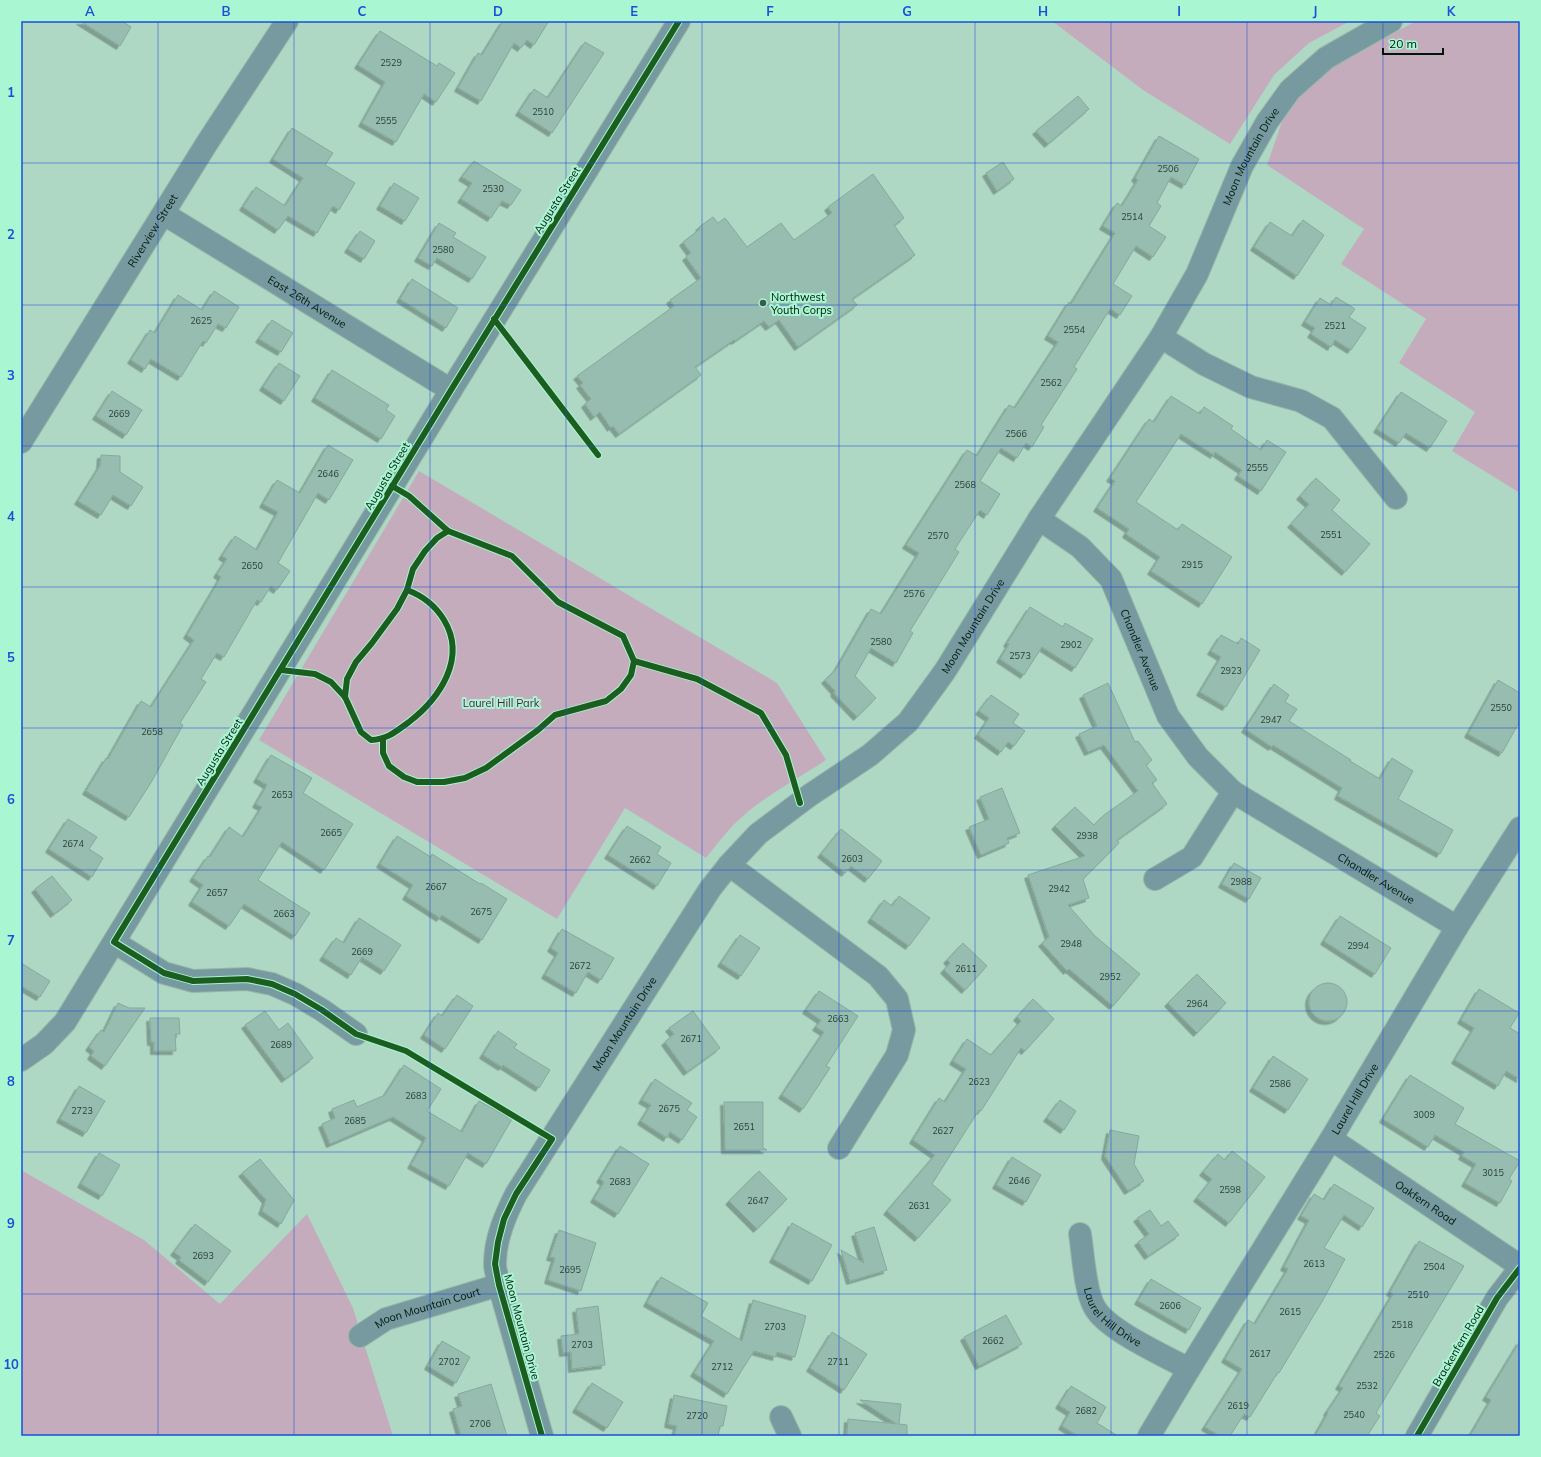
<svg xmlns="http://www.w3.org/2000/svg" width="1541" height="1457" font-family="Mulish,sans-serif">
	<defs>
		<filter id="shadow"><feDropShadow dx="-3.5" dy="3.5" stdDeviation="0" flood-color="#0004"/></filter>
	</defs>
	<rect width="100%" height="100%" fill="#aed8c4"/>
	<g fill="#c5acbd">
		<polygon points="1052,21 1350,21 1309,43 1274,75 1230,144 1143,90"/>
		<polygon points="1416,21 1520,21 1520,493 1452,451 1475,412 1399,363 1426,319 1341,264 1364,229 1267,165 1285,113 1320,74"/>
		<path d="M419 471 777 683 826 760C799 778 768 794 743 816 729 828 718 843 706 858L625 808 557 919 259 740Z"/>
		<polygon points="21,1170 144,1240 220,1304 307,1214 353,1308 393,1436 21,1436"/>
	</g>
	<g fill="#97bcb0" stroke="#84a99e" filter="url(#shadow)">
		<polygon points="80,21 122,21 131,27 120,46"/>
		<polygon points="503,21 549,21 534,45 527,40 521,48 514,43 481,101 458,88 478,53 482,55"/>
		<polygon points="380,31 437,66 439,63 455,73 436,102 424,94 396,142 362,123 385,82 358,65"/>
		<polygon points="585,42 604,53 552,133 519,112 534,89 548,98"/>
		<polygon points="1078,96 1089,109 1048,144 1036,131"/>
		<polygon points="292,128 333,153 325,165 355,183 339,210 333,206 317,233 288,216 278,230 243,207 256,187 285,206 303,178 273,159"/>
		<polygon points="1159,136 1199,159 1185,185 1171,177 1157,203 1161,206 1149,226 1166,237 1153,257 1136,246 1113,284 1132,296 1120,315 1110,309 1074,367 1077,369 1041,425 1044,427 1032,447 1026,443 1017,458 1001,448 980,481 1000,494 987,515 980,510 955,549 959,552 910,631 913,633 896,663 871,648 855,676 876,698 857,717 834,693 835,691 825,680 837,668 871,609 881,614 919,553 906,545 967,450 977,456 1009,405 1015,408 1058,342 1048,336 1069,302 1071,304 1115,233 1103,226 1117,203 1122,206 1138,180 1135,178"/>
		<polygon points="474,161 521,190 511,205 502,201 491,218 461,199 472,183 462,177"/>
		<polygon points="1003,162 1014,179 997,191 986,173"/>
		<polygon points="873,174 904,218 894,225 915,255 852,299 857,305 798,347 779,320 769,327 764,321 735,341 734,340 695,367 701,375 619,434 613,426 611,428 600,412 594,417 585,404 591,399 580,385 583,383 577,376 674,306 670,300 701,278 686,257 691,253 683,242 700,229 699,227 713,217 718,223 725,218 747,247 781,223 794,240 832,213 828,207"/>
		<polygon points="394,183 419,198 405,221 380,206"/>
		<polygon points="1303,220 1324,235 1297,276 1254,247 1270,222 1292,236"/>
		<polygon points="439,223 456,233 453,237 486,257 472,279 437,258 432,266 418,258"/>
		<polygon points="360,231 375,241 364,259 348,249"/>
		<polygon points="412,279 458,308 446,328 400,299"/>
		<polygon points="214,291 239,307 226,328 218,324 206,343 203,341 181,377 151,359 145,369 131,360 150,330 155,333 178,295 202,310"/>
		<polygon points="1336,297 1355,309 1349,317 1366,328 1351,350 1335,340 1331,347 1311,334 1315,328 1305,322 1320,298 1331,305"/>
		<polygon points="272,320 293,333 281,352 259,339"/>
		<polygon points="279,363 300,376 284,401 263,387"/>
		<polygon points="332,370 389,405 386,410 395,416 381,439 315,398"/>
		<polygon points="112,391 142,410 126,435 96,416"/>
		<polygon points="1401,392 1447,421 1430,448 1406,433 1399,443 1377,429"/>
		<polygon points="1171,396 1200,414 1204,407 1233,426 1231,429 1261,450 1267,440 1286,452 1261,491 1238,476 1242,470 1215,452 1214,455 1181,434 1136,502 1178,530 1182,524 1232,557 1202,604 1151,571 1160,557 1126,534 1129,529 1097,508 1115,481 1110,478 1149,419 1154,422"/>
		<polygon points="328,445 353,460 329,500 318,493 278,563 290,571 277,590 271,586 261,602 257,600 224,657 217,653 201,679 206,682 180,723 183,725 152,781 129,817 86,791 106,758 108,759 141,701 151,707 194,640 187,635 221,577 217,574 227,559 222,556 235,536 257,550 278,512 263,504 277,480 300,493"/>
		<polygon points="101,455 120,456 120,472 143,487 131,506 113,495 101,515 78,501 100,466"/>
		<polygon points="1316,478 1340,500 1332,510 1370,544 1345,572 1291,524 1309,504 1300,496"/>
		<polygon points="1030,607 1063,627 1065,623 1093,639 1075,668 1042,647 1024,675 1000,659 1009,644 1007,643"/>
		<polygon points="1221,635 1238,644 1241,638 1260,650 1226,707 1200,692 1221,657 1211,651"/>
		<polygon points="1498,680 1520,693 1520,721 1502,753 1468,734"/>
		<polygon points="1108,683 1135,742 1138,741 1152,760 1146,765 1157,780 1152,783 1167,804 1117,840 1119,843 1083,879 1089,898 1068,905 1095,936 1140,974 1113,1006 1069,969 1067,971 1042,943 1049,937 1028,875 1085,856 1055,826 1075,807 1094,825 1104,815 1138,791 1104,745 1088,752 1079,734 1097,726 1083,695"/>
		<polygon points="1274,684 1289,695 1285,702 1297,709 1289,721 1351,760 1350,761 1380,779 1392,758 1413,771 1398,799 1453,830 1440,854 1338,796 1342,788 1273,745 1272,747 1245,729"/>
		<polygon points="991,695 1019,714 1013,723 1025,731 1014,746 1008,742 1001,752 978,735 989,718 979,711"/>
		<polygon points="271,755 312,778 303,793 353,824 324,870 282,842 258,880 310,913 295,936 244,904 229,926 192,902 203,885 193,878 208,856 210,857 229,827 243,837 262,807 256,804 267,785 257,779"/>
		<polygon points="1002,788 1020,833 1007,838 1009,843 981,855 969,827 989,819 980,797"/>
		<polygon points="68,819 97,837 89,849 103,858 92,877 49,849"/>
		<polygon points="627,826 661,847 657,854 671,863 657,886 608,855"/>
		<polygon points="841,829 882,861 868,879 851,866 845,873 821,854"/>
		<polygon points="397,836 431,857 432,854 480,884 481,883 507,899 482,940 442,915 440,918 406,896 413,885 380,864"/>
		<polygon points="1234,863 1261,878 1249,899 1222,884"/>
		<polygon points="52,876 72,900 54,914 35,889"/>
		<polygon points="899,896 930,918 909,946 871,919 884,900 892,906"/>
		<polygon points="1340,916 1391,948 1375,974 1324,941"/>
		<polygon points="359,918 401,945 384,971 362,957 351,975 323,957 336,938 344,943"/>
		<polygon points="562,929 614,958 601,980 588,972 576,993 545,975 558,953 551,948"/>
		<polygon points="740,935 760,948 741,976 721,963"/>
		<polygon points="963,943 987,966 965,990 944,970 950,963 947,960"/>
		<polygon points="21,963 50,981 40,997 21,986"/>
		<polygon points="1197,974 1226,1003 1197,1033 1168,1003"/>
		<circle cx="1328" cy="1002" r="19"/>
		<polygon points="1479,989 1519,1013 1510,1028 1520,1034 1520,1079 1506,1071 1498,1086 1455,1060 1474,1028 1461,1020"/>
		<polygon points="819,991 858,1016 826,1066 830,1068 803,1109 782,1095 824,1032 816,1027 821,1020 806,1010"/>
		<polygon points="457,995 473,1006 445,1049 424,1035 438,1013 442,1016"/>
		<polygon points="1033,999 1054,1019 1025,1051 1021,1048 981,1111 979,1110 932,1184 951,1200 918,1238 887,1211 935,1155 913,1140 939,1098 945,1102 966,1069 953,1061 967,1039 991,1055 1021,1021 1017,1017"/>
		<polygon points="118,1003 129,1008 145,1008 105,1066 91,1056 94,1051 89,1047 101,1030 104,1032"/>
		<polygon points="265,1011 279,1030 288,1023 313,1058 285,1079 245,1025"/>
		<polygon points="693,1011 720,1048 687,1072 665,1042 674,1034 669,1028"/>
		<polygon points="150,1018 179,1018 180,1034 175,1034 176,1051 154,1051 154,1042 151,1042"/>
		<polygon points="498,1031 517,1044 514,1048 550,1070 539,1088 503,1065 502,1067 483,1055"/>
		<polygon points="1273,1056 1308,1079 1288,1110 1253,1088"/>
		<polygon points="404,1065 441,1089 427,1111 462,1132 479,1101 512,1119 486,1164 468,1153 449,1186 411,1165 426,1138 393,1117 330,1144 322,1124 335,1118 332,1109 354,1100 357,1107 385,1095"/>
		<polygon points="1410,1075 1464,1108 1455,1124 1520,1161 1509,1179 1512,1181 1500,1203 1465,1183 1476,1164 1462,1156 1464,1152 1435,1135 1428,1147 1383,1119"/>
		<polygon points="655,1079 692,1103 687,1110 697,1117 682,1140 670,1132 667,1138 641,1121 651,1105 642,1100"/>
		<polygon points="79,1086 105,1101 86,1133 60,1119"/>
		<polygon points="1060,1100 1076,1111 1064,1130 1047,1118"/>
		<polygon points="724,1102 763,1102 763,1148 767,1150 725,1150"/>
		<polygon points="1110,1130 1139,1136 1134,1164 1144,1181 1128,1191 1105,1156"/>
		<polygon points="620,1146 649,1164 618,1214 594,1199 604,1182 600,1179"/>
		<polygon points="1232,1151 1265,1177 1229,1223 1197,1198 1212,1179 1203,1172 1218,1154 1225,1160"/>
		<polygon points="99,1153 120,1165 102,1196 81,1184"/>
		<polygon points="1012,1157 1041,1175 1026,1202 996,1185"/>
		<polygon points="260,1159 294,1200 281,1224 262,1211 266,1200 242,1173"/>
		<polygon points="759,1171 787,1199 757,1229 729,1201"/>
		<polygon points="1334,1184 1374,1208 1362,1227 1344,1215 1324,1248 1345,1259 1323,1300 1279,1373 1278,1372 1250,1417 1244,1414 1230,1436 1220,1436 1205,1427 1242,1369 1225,1359 1248,1320 1255,1324 1288,1269 1284,1267 1309,1220 1301,1216 1314,1194 1324,1200"/>
		<polygon points="1150,1210 1161,1226 1168,1221 1179,1235 1148,1256 1138,1242 1149,1234 1137,1218"/>
		<polygon points="792,1223 832,1245 812,1281 773,1259"/>
		<polygon points="195,1224 231,1251 208,1282 179,1260 181,1257 174,1252"/>
		<polygon points="874,1227 887,1270 850,1281 841,1250 864,1263 855,1233"/>
		<polygon points="559,1230 596,1243 581,1291 548,1280 555,1258 550,1257"/>
		<polygon points="1419,1241 1464,1266 1376,1413 1380,1416 1367,1436 1315,1436 1328,1413 1327,1412 1343,1388 1339,1386 1393,1294 1390,1292"/>
		<polygon points="661,1277 708,1303 701,1316 742,1341 753,1300 806,1316 795,1357 777,1352 776,1357 754,1351 727,1394 694,1373 714,1341 647,1303"/>
		<polygon points="1151,1279 1201,1308 1189,1330 1138,1301"/>
		<polygon points="598,1306 605,1365 572,1369 571,1352 563,1353 561,1336 579,1334 576,1309"/>
		<polygon points="1006,1315 1022,1344 979,1366 964,1337"/>
		<polygon points="832,1332 867,1354 844,1390 810,1368"/>
		<polygon points="442,1341 470,1357 456,1383 428,1366"/>
		<polygon points="1520,1341 1520,1436 1470,1436 1491,1400 1486,1397"/>
		<polygon points="592,1383 623,1402 607,1428 576,1409"/>
		<polygon points="491,1384 507,1436 461,1436 453,1409 462,1406 458,1394"/>
		<polygon points="1071,1386 1106,1407 1097,1423 1118,1436 1078,1436 1062,1426 1070,1412 1059,1405"/>
		<polygon points="674,1395 727,1406 723,1426 720,1426 718,1436 674,1436 677,1426 668,1424"/>
		<polygon points="860,1400 901,1404 899,1424 907,1425 907,1436 847,1436 848,1419 897,1424"/>
	</g>
	<g fill="none" stroke-linecap="round" stroke-linejoin="round">
		<g stroke="#96b6a7" stroke-width="24">
			<g id="minor">
				<path id="s1" d="M164 214 451 390"/>
				<polyline points="1161,337 1204,364 1251,387 1301,401 1332,418 1396,498"/>
				<path id="s2" d="M21 442 207 143 287 21"/>
				<path id="s3" d="M1039 519 1080 547 1111 579 1168 716 1198 757 1233 792 1457 927"/>
				<polyline points="729,865 878,976 897,999 904,1030 897,1055 839,1148"/>
				<polyline points="1155,879 1192,857 1233,792"/>
				<polyline points="114,942 164,973 193,981 247,979 272,984 295,994 322,1010 356,1034"/>
				<polyline points="21,1060 44,1044 65,1022 451,390 679,21"/>
				<path id="s4" d="M1331 1139 1520 1266"/>
				<path id="s5" d="M1080 1234C1083 1253 1085 1293 1095 1308 1107 1330 1165 1356 1189 1369"/>
				<path id="s6" d="M360 1336 386 1319 499 1285"/>
				<polyline points="781,1417 790,1436"/>
				<path id="s7" d="M542 1436 499 1285C498 1278 495 1271 495 1264 495 1239 505 1216 516 1194L710 889 729 865 758 834 810 795 870 755 908 722 945 671 1039 519 1161 337 1197 274 1242 166 1267 122 1290 90 1326 58 1391 21"/>
				<path id="s8" d="M1149 1436 1189 1369 1331 1139 1457 927 1520 828"/>
				<polyline points="1417,1436 1497,1298 1520,1268"/>
			</g>
		</g>
		<use href="#minor" stroke="#769aa0" stroke-width="22"/>
		<g stroke="#a9f6d2" stroke-width="8">
			<g id="cycleway">
				<polyline points="494,319 598,455"/>
				<polyline points="634,661 697,679 761,713 786,755 800,803"/>
				<path d="M281 670 315 674 331 682 345 697 361 732 371 740C388 739 395 732 409 722 440 698 467 658 444 620 435 605 423 596 407 590"/>
				<polyline points="345,697 347,679 356,662 372,643 397,609 407,590 413,569 425,551 437,538 448,531"/>
				<polyline points="383,739 383,753 389,766 404,777 417,782 444,782 465,778 486,768 538,730 555,715 606,701 621,689 631,675 634,661 623,636 558,602 512,556 448,531 409,496 392,486"/>
				<polyline points="542,1436 499,1285 495,1264 498,1242 504,1219 516,1194 552,1139 406,1051 356,1034 322,1010 295,994 272,984 247,979 193,981 164,973 114,942 451,390 679,21"/>
				<polyline points="1417,1436 1497,1298 1520,1268"/>
			</g>
		</g>
		<use href="#cycleway" stroke="#1b5e20" stroke-width="6"/>
	</g>
	<path fill="none" stroke="#1d4ed8" stroke-width="1" stroke-opacity="0.55" d="M158 21V1436M294 21V1436M430 21V1436M566 21V1436M702 21V1436M839 21V1436M975 21V1436M1111 21V1436M1247 21V1436M1383 21V1436M21 163H1520M21 305H1520M21 446H1520M21 587H1520M21 728H1520M21 870H1520M21 1011H1520M21 1152H1520M21 1294H1520"/>
	<circle fill="#3d5b4c" stroke="#a9f6d2" stroke-width="1.5" cx="763" cy="303" r="4"/>
	<g text-anchor="middle" dominant-baseline="central" stroke-width="4" stroke-linejoin="round" paint-order="stroke">
		<g font-size="9" fill="#264135">
			<text x="391" y="62">2529</text>
			<text x="543" y="111">2510</text>
			<text x="386" y="120">2555</text>
			<text x="1168" y="168">2506</text>
			<text x="493" y="188">2530</text>
			<text x="1132" y="216">2514</text>
			<text x="443" y="249">2580</text>
			<text x="201" y="320">2625</text>
			<text x="1335" y="325">2521</text>
			<text x="1074" y="329">2554</text>
			<text x="1051" y="382">2562</text>
			<text x="119" y="413">2669</text>
			<text x="1016" y="433">2566</text>
			<text x="1257" y="467">2555</text>
			<text x="328" y="473">2646</text>
			<text x="965" y="484">2568</text>
			<text x="1331" y="534">2551</text>
			<text x="938" y="535">2570</text>
			<text x="1192" y="564">2915</text>
			<text x="252" y="565">2650</text>
			<text x="914" y="593">2576</text>
			<text x="881" y="641">2580</text>
			<text x="1071" y="644">2902</text>
			<text x="1020" y="655">2573</text>
			<text x="1231" y="670">2923</text>
			<text x="1501" y="707">2550</text>
			<text x="1271" y="719">2947</text>
			<text x="152" y="731">2658</text>
			<text x="282" y="794">2653</text>
			<text x="331" y="832">2665</text>
			<text x="1087" y="835">2938</text>
			<text x="73" y="843">2674</text>
			<text x="852" y="858">2603</text>
			<text x="640" y="859">2662</text>
			<text x="1241" y="881">2988</text>
			<text x="436" y="886">2667</text>
			<text x="1059" y="888">2942</text>
			<text x="217" y="892">2657</text>
			<text x="481" y="911">2675</text>
			<text x="284" y="913">2663</text>
			<text x="1071" y="943">2948</text>
			<text x="1358" y="945">2994</text>
			<text x="362" y="951">2669</text>
			<text x="580" y="965">2672</text>
			<text x="966" y="968">2611</text>
			<text x="1110" y="976">2952</text>
			<text x="1197" y="1003">2964</text>
			<text x="838" y="1018">2663</text>
			<text x="691" y="1038">2671</text>
			<text x="281" y="1044">2689</text>
			<text x="979" y="1081">2623</text>
			<text x="1280" y="1083">2586</text>
			<text x="416" y="1095">2683</text>
			<text x="669" y="1108">2675</text>
			<text x="82" y="1110">2723</text>
			<text x="1424" y="1114">3009</text>
			<text x="355" y="1120">2685</text>
			<text x="744" y="1126">2651</text>
			<text x="943" y="1130">2627</text>
			<text x="1493" y="1172">3015</text>
			<text x="1019" y="1180">2646</text>
			<text x="620" y="1181">2683</text>
			<text x="1230" y="1189">2598</text>
			<text x="758" y="1200">2647</text>
			<text x="919" y="1205">2631</text>
			<text x="203" y="1255">2693</text>
			<text x="1314" y="1263">2613</text>
			<text x="1434" y="1266">2504</text>
			<text x="570" y="1269">2695</text>
			<text x="1418" y="1294">2510</text>
			<text x="1170" y="1305">2606</text>
			<text x="1290" y="1311">2615</text>
			<text x="1402" y="1324">2518</text>
			<text x="775" y="1326">2703</text>
			<text x="993" y="1340">2662</text>
			<text x="582" y="1344">2703</text>
			<text x="1260" y="1353">2617</text>
			<text x="1384" y="1354">2526</text>
			<text x="449" y="1361">2702</text>
			<text x="838" y="1361">2711</text>
			<text x="722" y="1366">2712</text>
			<text x="1367" y="1385">2532</text>
			<text x="1238" y="1405">2619</text>
			<text x="1086" y="1410">2682</text>
			<text x="1354" y="1414">2540</text>
			<text x="697" y="1415">2720</text>
			<text x="480" y="1423">2706</text>
		</g>
		<g font-size="11" fill="#00180c" stroke="#a9f6d2">
			<text stroke="none"><textPath href="#s7" startOffset="1537">Moon Mountain Drive</textPath></text>
			<text transform="translate(557 200) rotate(-58)">Augusta Street</text>
			<text stroke="none"><textPath href="#s2" startOffset="249">Riverview Street</textPath></text>
			<text stroke="none"><textPath href="#s1" startOffset="168">East 26th Avenue</textPath></text>
			<text transform="translate(387 476) rotate(-59)">Augusta Street</text>
			<text stroke="none"><textPath href="#s7" startOffset="990">Moon Mountain Drive</textPath></text>
			<text stroke="none"><textPath href="#s3" startOffset="171">Chandler Avenue</textPath></text>
			<text transform="translate(219 752) rotate(-58)">Augusta Street</text>
			<text stroke="none"><textPath href="#s3" startOffset="510">Chandler Avenue</textPath></text>
			<text stroke="none"><textPath href="#s7" startOffset="454">Moon Mountain Drive</textPath></text>
			<text stroke="none"><textPath href="#s8" startOffset="395">Laurel Hill Drive</textPath></text>
			<text stroke="none"><textPath href="#s4" startOffset="114">Oakfern Road</textPath></text>
			<text stroke="none"><textPath href="#s6" startOffset="74">Moon Mountain Court</textPath></text>
			<text stroke="none"><textPath href="#s5" startOffset="94">Laurel Hill Drive</textPath></text>
			<text transform="translate(522 1327) rotate(75)">Moon Mountain Drive</text>
			<text transform="translate(1458 1346) rotate(-60)">Brackenfern Road</text>
		</g>
		<g font-size="11" fill="#00180c" stroke="#a9f6d2" text-anchor="start">
			<text x="771" y="297">Northwest<tspan x="771" dy="13">Youth Corps</tspan></text>
		</g>
		<g font-size="11" fill="#5d1546" stroke="#a9f6d2">
			<text x="501" y="703">Laurel Hill Park</text>
		</g>
	</g>
	<rect width="1541" height="1457" fill="none" stroke="#a9f6d2" stroke-width="44"/>
	<path d="M1383 48v6h60v-6" fill="none" stroke="#00180c" stroke-width="2"/>
	<text x="1389" y="48" font-size="12" fill="#00180c" stroke="#a9f6d2" stroke-width="3" paint-order="stroke">20 m</text>
	<rect x="22" y="22" width="1497" height="1413" fill="none" stroke="#1d4ed8" stroke-width="1.5"/>
	<g font-size="13" text-anchor="middle" font-weight="bold" fill="#1d4ed8">
		<text x="90" y="16">A</text>
		<text x="226" y="16">B</text>
		<text x="362" y="16">C</text>
		<text x="498" y="16">D</text>
		<text x="634" y="16">E</text>
		<text x="770" y="16">F</text>
		<text x="907" y="16">G</text>
		<text x="1043" y="16">H</text>
		<text x="1179" y="16">I</text>
		<text x="1315" y="16">J</text>
		<text x="1451" y="16">K</text>
		<text x="11" y="97">1</text>
		<text x="11" y="239">2</text>
		<text x="11" y="380">3</text>
		<text x="11" y="521">4</text>
		<text x="11" y="662">5</text>
		<text x="11" y="804">6</text>
		<text x="11" y="945">7</text>
		<text x="11" y="1086">8</text>
		<text x="11" y="1228">9</text>
		<text x="11" y="1369">10</text>
	</g>
</svg>
